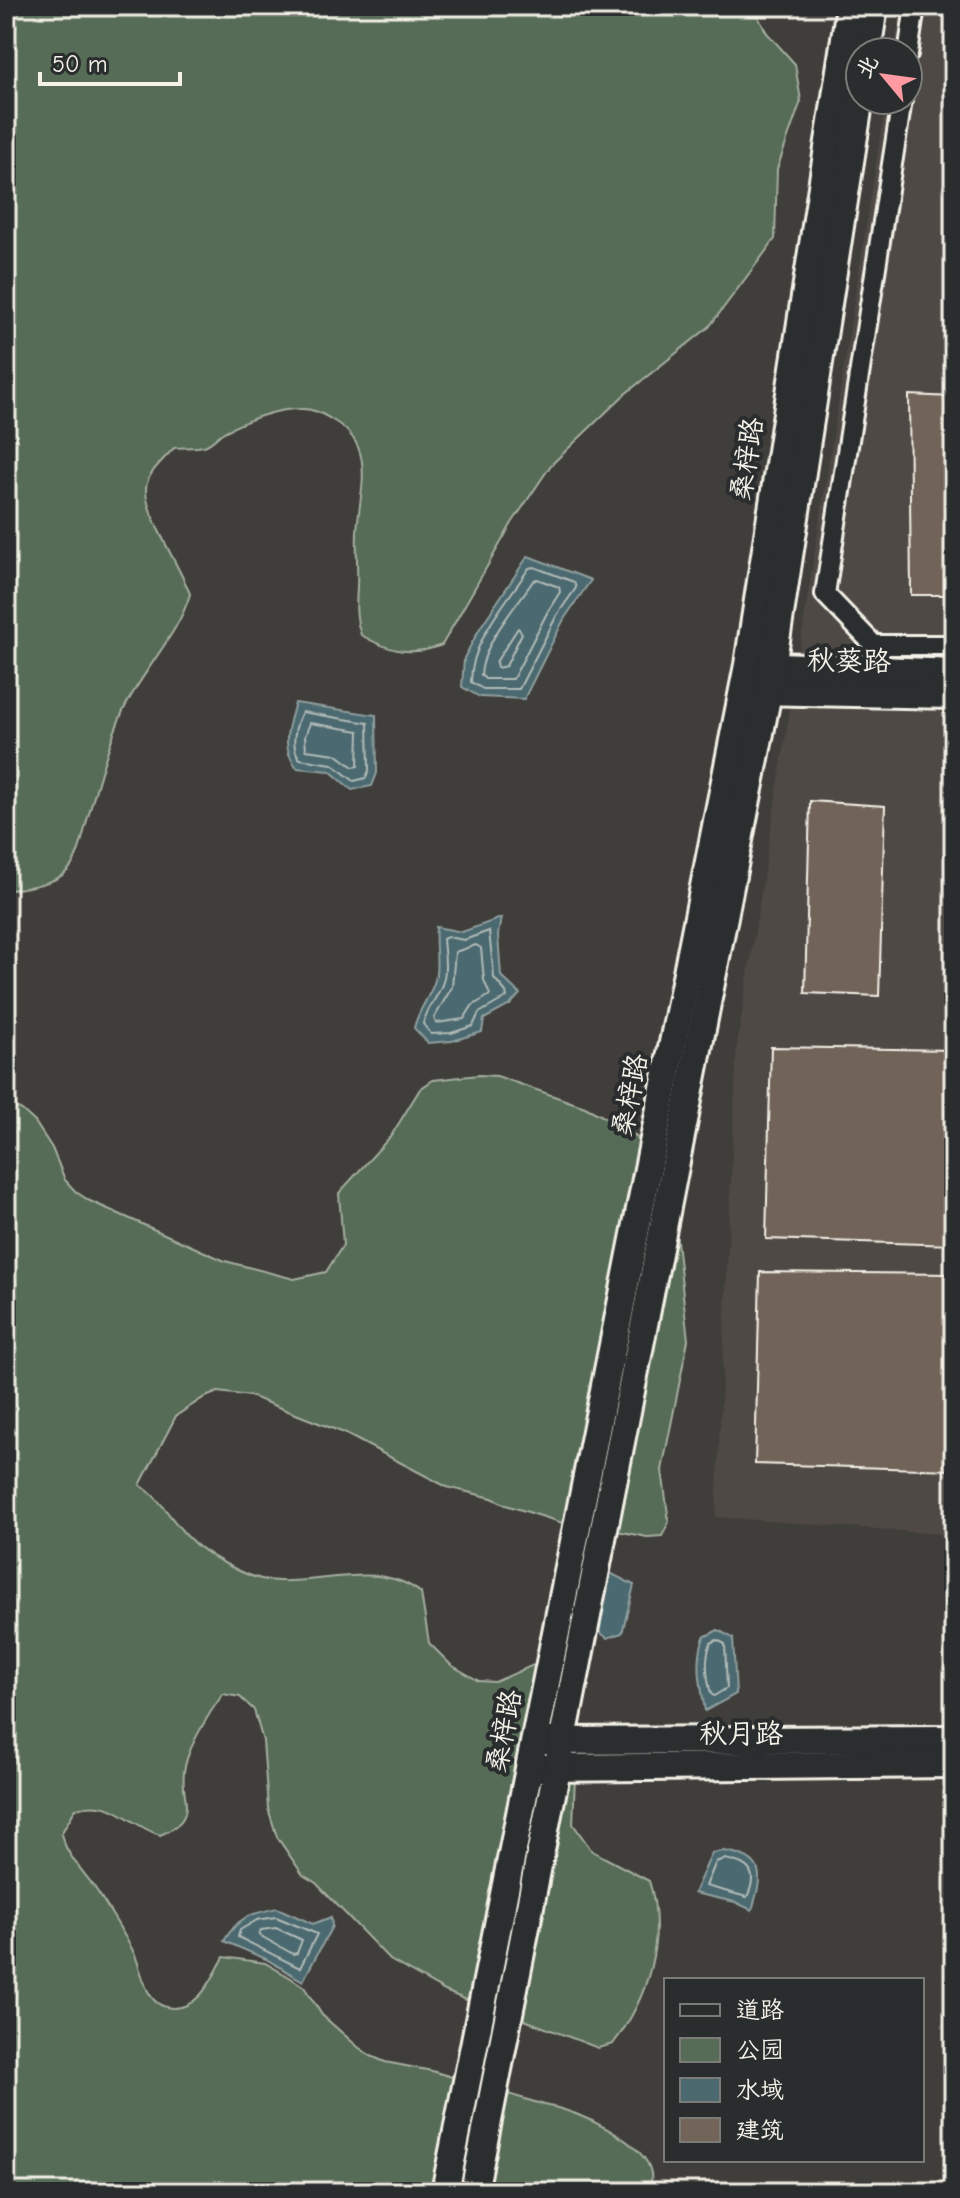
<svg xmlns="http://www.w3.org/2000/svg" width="960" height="2198" font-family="'Comic Neue','LXGW WenKai TC',sans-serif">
	<rect width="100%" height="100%" fill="#403e3b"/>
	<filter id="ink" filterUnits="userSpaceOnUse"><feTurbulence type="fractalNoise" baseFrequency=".0125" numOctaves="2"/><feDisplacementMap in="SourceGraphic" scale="16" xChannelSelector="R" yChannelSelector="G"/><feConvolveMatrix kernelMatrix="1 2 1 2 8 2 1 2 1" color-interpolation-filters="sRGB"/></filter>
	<g filter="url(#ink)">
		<polygon fill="#4f4944" points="901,6 954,6 954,1535 716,1517 737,1045 886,100 908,100 908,52 894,52"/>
		<g fill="#566c57" stroke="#a5aea0" stroke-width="2">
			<path d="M6 6H752L767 33 795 64 801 101 777 169 775 239 709 327 625 394 551 465 512 523 442 645C410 657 389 651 361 635 355 618 356 605 357 587 358 569 356 551 357 532 359 492 378 447 334 421 323 414 313 408 300 409 273 409 247 420 224 432 217 436 212 444 204 446 195 448 183 447 174 448 163 460 147 473 146 489 145 515 180 566 190 594 179 634 142 671 123 711 108 745 98 782 88 817 83 833 80 856 69 869 56 885 25 887 6 891Z"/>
			<path d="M479 1075 497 1076 585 1107 627 1129 663 1160 675 1223 688 1340 662 1470 669 1522 662 1536 647 1537 617 1531 585 1530 506 1505 492 1498 447 1487 344 1433 250 1396 218 1392 203 1398 176 1416 140 1485C161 1498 172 1522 190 1539 204 1554 246 1577 266 1580 317 1587 378 1558 421 1593L429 1643 451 1665 479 1681 495 1682 540 1662 556 1665 568 1676 578 1708 573 1824 592 1851 649 1881C667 1936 648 1999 613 2044L598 2048 522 2019 505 2016 445 1991 390 1960 316 1883 303 1875 277 1837 268 1808 263 1741 254 1710 240 1697 223 1694C209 1713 190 1744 185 1766 177 1797 204 1816 160 1835 128 1825 115 1797 76 1808L61 1834C67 1857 84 1871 97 1891 109 1909 121 1929 132 1949 142 1966 143 1999 163 2006 196 2017 212 1979 224 1957L265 1963 291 1978 304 1987 322 2015 358 2047 371 2056 385 2062 432 2071 548 2106C576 2110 646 2142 651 2173 652 2179 651 2186 650 2192H6V1102L22 1110 35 1122 52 1148 65 1180 76 1192 90 1201 225 1261 294 1279 326 1272 343 1245 339 1193 391 1136 420 1089 433 1080Z"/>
		</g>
		<g fill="#4c696f" stroke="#8f9f9f" stroke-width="2">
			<polygon points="528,556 591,580 564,619 524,699 480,697 462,687 464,658 480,628"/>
			<path d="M295 703 376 715 377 773 372 786 352 790 330 771 297 768C280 747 288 727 295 703Z"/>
			<path d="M501 918 498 935 501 976 520 994 510 1005 484 1019 482 1032 452 1041 428 1043 414 1028C418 1009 431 996 435 980 439 962 434 945 436 927L462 932Z"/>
			<polygon points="596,1566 634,1585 622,1633 607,1638 589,1623 568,1595 571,1579"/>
			<path d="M718 1630 733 1638 736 1694 705 1711C701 1686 695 1661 704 1637Z"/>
			<path d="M724 1851C766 1857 763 1875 752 1910L735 1902 694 1893 712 1853Z"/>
			<path d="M277 1908 313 1924 331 1917 332 1926 303 1981 266 1959 224 1941C239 1916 250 1914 277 1908Z"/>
		</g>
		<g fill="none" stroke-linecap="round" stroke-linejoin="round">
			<g stroke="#b1bbb8" stroke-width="2">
				<path d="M534 567 574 582 576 588 557 615 519 689H483L471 682C471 640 507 602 529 568Z"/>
				<path d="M537 579 559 587 560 592 548 611 513 679H485L481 675C483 642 515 608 533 581Z"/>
				<polygon points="518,628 522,633 506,666 497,668 496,662"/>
				<path d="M302 712 368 723 369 770 366 778 354 781 332 764 300 759C290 747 295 725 302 712Z"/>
				<polygon points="310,723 359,731 358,766 353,767 336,754 306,750 305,736"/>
				<path d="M489 931 494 978 506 992 507 997 479 1013 473 1026 451 1033 431 1034 423 1024C426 1009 436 1000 441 987 448 972 444 955 443 939L447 937 464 940Z"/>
				<polygon points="476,945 481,948 484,980 490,995 472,1006 464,1019 436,1023 434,1018 452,987 455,952"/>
				<path d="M717 1640 725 1644 727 1688 714 1696 711 1694C707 1678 704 1658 711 1643Z"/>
				<path d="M724 1859C749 1863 759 1872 747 1897L706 1886 716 1862Z"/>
				<polygon points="276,1917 317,1934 300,1968 238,1937 240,1930 257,1920"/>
				<polygon points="276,1928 302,1940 297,1953 293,1954 259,1935 261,1930"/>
			</g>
		</g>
		<g fill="#726458" stroke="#f4f1e8" stroke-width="2">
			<polygon points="909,395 954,397 954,595 911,595"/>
			<polygon points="810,801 885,806 879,996 805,993"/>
			<polygon points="771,1047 954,1050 954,1245 766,1239"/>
			<polygon points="760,1272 954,1274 954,1470 755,1464"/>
		</g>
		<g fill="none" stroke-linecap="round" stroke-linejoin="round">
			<g stroke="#f4f1e8" stroke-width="24">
				<g id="street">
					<polyline points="908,54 915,6"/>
					<polyline points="902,100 825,594 874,645 954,645"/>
				</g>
			</g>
			<g stroke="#f4f1e8" stroke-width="32">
				<g id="secondary">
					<polyline points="867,52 874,6"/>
					<polyline points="754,665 954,673"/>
					<polyline points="754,691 954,695"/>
					<polyline points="546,1741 954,1739"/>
					<polyline points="541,1768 954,1764"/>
					<polyline points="445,2192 748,665 850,6"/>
					<polyline points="474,2192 768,692 860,97"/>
				</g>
			</g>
			<use href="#street" stroke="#2a2d2e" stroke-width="18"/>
			<use href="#secondary" stroke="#2a2d2e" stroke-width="26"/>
		</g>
	</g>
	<g text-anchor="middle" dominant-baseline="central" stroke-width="8" stroke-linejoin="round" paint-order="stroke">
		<g font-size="28" fill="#f4f1e8" stroke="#2a2d2e">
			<text transform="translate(747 459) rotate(-81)">桑梓路</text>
			<text transform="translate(849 661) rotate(1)">秋葵路</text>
			<text transform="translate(630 1095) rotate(-79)">桑梓路</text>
			<text transform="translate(504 1731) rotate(-79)">桑梓路</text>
			<text x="741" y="1734">秋月路</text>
		</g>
	</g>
	<rect width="960" height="2198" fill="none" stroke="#2a2d2e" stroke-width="32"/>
	<rect x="16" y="16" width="928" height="2166" fill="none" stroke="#f4f1e8" stroke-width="3" filter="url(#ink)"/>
	<rect x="664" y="1978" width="260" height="184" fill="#2a2d2e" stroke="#7b7b78" stroke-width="2"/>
	<rect x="680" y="2004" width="40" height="12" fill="#2a2d2e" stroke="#7b7b78" stroke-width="2"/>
	<text x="736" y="2018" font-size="24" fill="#f4f1e8">道路</text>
	<rect x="680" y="2038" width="40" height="24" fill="#566c57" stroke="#7b7b78" stroke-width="2"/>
	<text x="736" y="2058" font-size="24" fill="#f4f1e8">公园</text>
	<rect x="680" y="2078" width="40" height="24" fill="#4c696f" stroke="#7b7b78" stroke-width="2"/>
	<text x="736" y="2098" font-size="24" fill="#f4f1e8">水域</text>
	<rect x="680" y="2118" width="40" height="24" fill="#726458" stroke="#7b7b78" stroke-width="2"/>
	<text x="736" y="2138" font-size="24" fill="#f4f1e8">建筑</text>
	<g transform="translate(884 76) rotate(299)"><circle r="38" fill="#2a2d2e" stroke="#7b7b78" stroke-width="2"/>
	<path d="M0-6L14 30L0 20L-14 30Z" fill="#ff9aa2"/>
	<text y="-12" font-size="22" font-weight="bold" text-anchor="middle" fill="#f4f1e8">北</text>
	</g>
	<path d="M40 72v12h140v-12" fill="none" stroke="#f4f1e8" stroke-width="4"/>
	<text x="52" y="72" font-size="24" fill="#f4f1e8" stroke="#2a2d2e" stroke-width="6" paint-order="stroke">50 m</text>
</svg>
